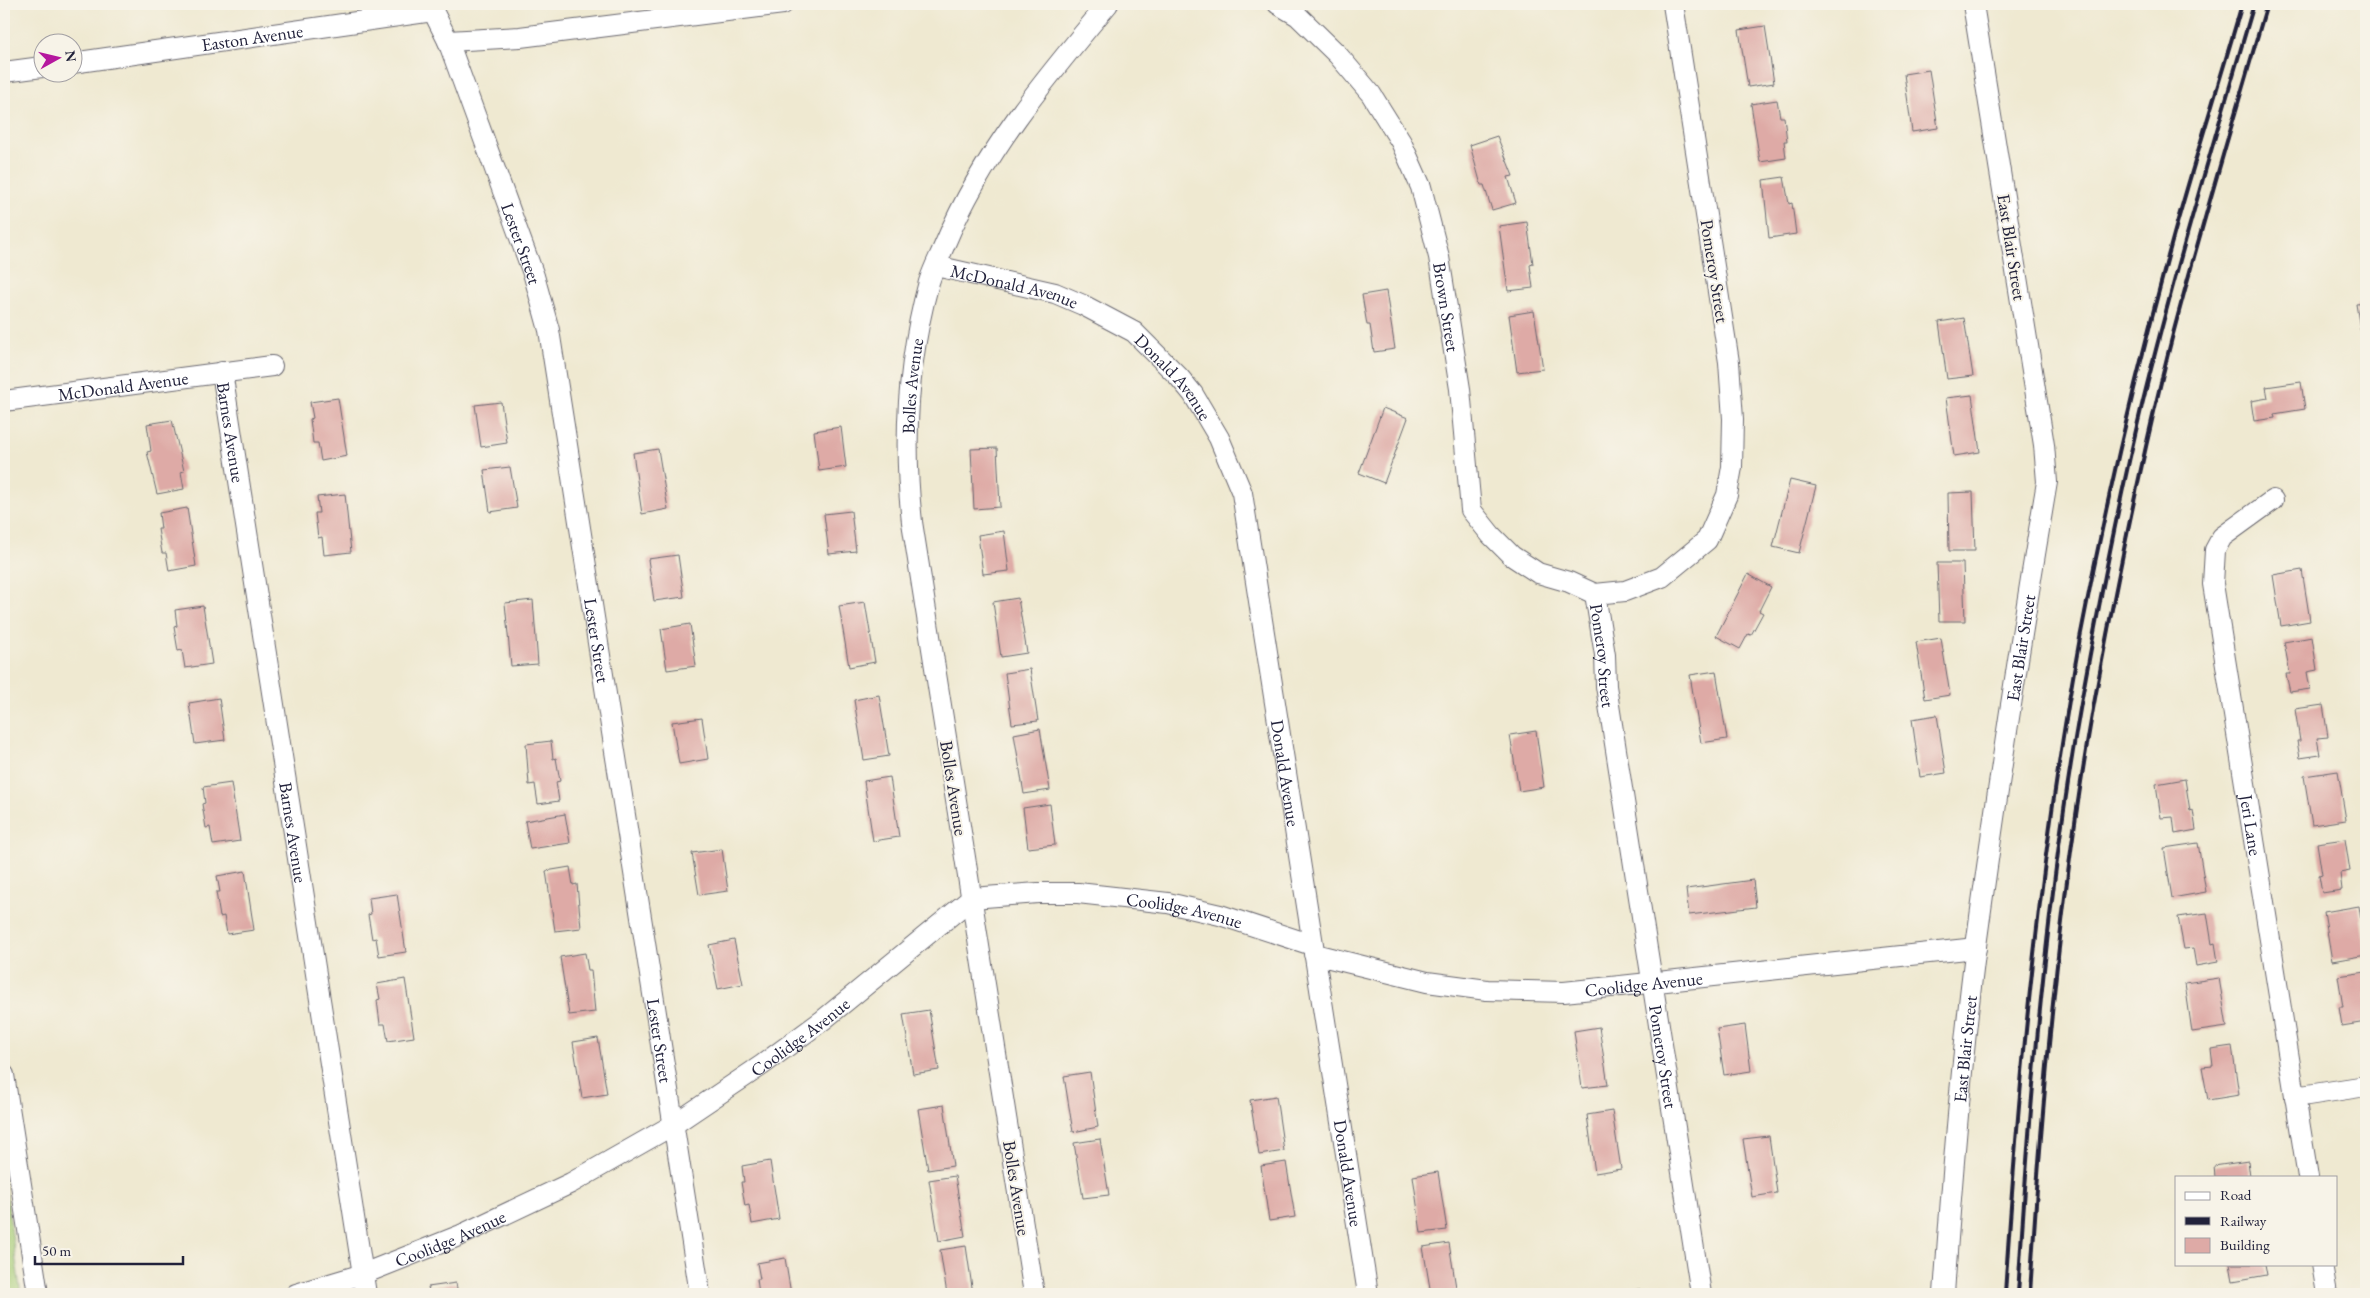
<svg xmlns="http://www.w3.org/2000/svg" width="2370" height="1298" font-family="'EB Garamond',serif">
	<rect width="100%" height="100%" fill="#f7f3e8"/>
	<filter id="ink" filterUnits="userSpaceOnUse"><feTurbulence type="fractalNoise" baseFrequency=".02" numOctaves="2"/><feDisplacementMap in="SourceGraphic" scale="10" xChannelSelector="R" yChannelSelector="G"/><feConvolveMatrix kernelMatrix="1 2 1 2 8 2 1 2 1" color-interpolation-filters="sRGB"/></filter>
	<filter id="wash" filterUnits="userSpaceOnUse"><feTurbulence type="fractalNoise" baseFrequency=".0096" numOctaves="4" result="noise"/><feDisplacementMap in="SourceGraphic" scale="20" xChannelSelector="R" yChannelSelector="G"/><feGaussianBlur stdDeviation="1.12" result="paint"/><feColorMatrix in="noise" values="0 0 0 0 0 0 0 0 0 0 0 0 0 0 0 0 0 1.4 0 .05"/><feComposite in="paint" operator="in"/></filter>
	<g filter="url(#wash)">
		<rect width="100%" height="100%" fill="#efe9d1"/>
		<polygon fill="#a7cd77" stroke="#647859" points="4,1181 21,1294 4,1294"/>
		<g id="blocks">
			<g fill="#deaaa6">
				<polygon points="1765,26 1774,83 1748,87 1739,30"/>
				<polygon points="1929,70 1938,128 1912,132 1904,74"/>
				<polygon points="1777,100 1780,117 1784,117 1787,141 1784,141 1786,158 1760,162 1751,104"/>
				<polygon points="1497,136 1513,176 1508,177 1516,203 1492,210 1484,185 1481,185 1470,145"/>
				<polygon points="1784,177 1789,204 1792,203 1796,234 1769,238 1763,180"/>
				<polygon points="1527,222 1533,264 1530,265 1533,288 1508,291 1499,226"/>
				<polygon points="1386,291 1395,349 1374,352 1370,325 1367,325 1362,295"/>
				<polygon points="2366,303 2366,352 2364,353 2356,304"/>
				<polygon points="1534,311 1543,369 1517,372 1509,315"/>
				<polygon points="1964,318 1973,376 1947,379 1939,322"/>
				<polygon points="2301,382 2305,409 2274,414 2275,418 2254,421 2251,401 2268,398 2266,387"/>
				<polygon points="1972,395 1980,452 1954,456 1946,398"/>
				<polygon points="338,398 347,456 321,461 318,443 313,443 310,419 313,418 310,402"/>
				<polygon points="501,402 507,443 481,447 475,405"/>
				<polygon points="1383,408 1408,418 1384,483 1359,473"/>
				<polygon points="172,420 184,471 181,472 184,489 157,494 147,452 151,451 147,424"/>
				<polygon points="841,427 846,467 819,471 814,431"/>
				<polygon points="997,448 1000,507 974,509 971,449"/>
				<polygon points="658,449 668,509 642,514 633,453"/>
				<polygon points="510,467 517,508 490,512 484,470"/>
				<polygon points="1790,480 1816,486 1799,553 1773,547"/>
				<polygon points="1973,492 1975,551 1949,551 1948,493"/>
				<polygon points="345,494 351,552 324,555 322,537 318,538 315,513 319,513 317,497"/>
				<polygon points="187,508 196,566 169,571 166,553 162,553 158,529 161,529 159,513"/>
				<polygon points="851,511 856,551 829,554 824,514"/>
				<polygon points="1004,531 1009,571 983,574 978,535"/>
				<polygon points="678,555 684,597 654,601 648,559"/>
				<polygon points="1937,563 1963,563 1965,621 1939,621"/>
				<polygon points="2302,570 2310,621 2281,626 2273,575"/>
				<polygon points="1748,574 1771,587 1759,611 1763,613 1751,635 1748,634 1740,649 1716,636"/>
				<polygon points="1018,598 1027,653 1001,657 993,602"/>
				<polygon points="533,600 538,664 511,666 505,603"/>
				<polygon points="865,602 875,662 849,667 839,606"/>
				<polygon points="203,606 212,664 185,668 182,650 178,651 174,627 177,626 175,610"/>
				<polygon points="690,624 696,666 667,670 661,629"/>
				<polygon points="2312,637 2317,670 2307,672 2310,689 2290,692 2286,674 2290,674 2284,642"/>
				<polygon points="1941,638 1950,695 1925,699 1916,642"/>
				<polygon points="1030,669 1038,721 1012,724 1005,673"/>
				<polygon points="1716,671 1727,739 1701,743 1690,675"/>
				<polygon points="879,695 889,756 864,760 854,700"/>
				<polygon points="219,698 225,740 195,744 189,703"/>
				<polygon points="2323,705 2328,737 2317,738 2320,755 2300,758 2297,741 2300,741 2295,709"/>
				<polygon points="1937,715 1946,773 1920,777 1912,719"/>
				<polygon points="702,718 708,759 679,764 672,722"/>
				<polygon points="1040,729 1050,790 1024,794 1014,734"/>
				<polygon points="1536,731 1544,787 1519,791 1510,735"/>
				<polygon points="551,741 553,759 556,758 560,781 556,782 559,801 538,804 535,784 529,785 526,744"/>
				<polygon points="2338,771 2346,820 2312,825 2304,776"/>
				<polygon points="890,777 899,837 873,841 864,781"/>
				<polygon points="2185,779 2190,811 2193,810 2196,830 2175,834 2173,817 2161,818 2156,784"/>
				<polygon points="231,783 240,841 213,845 210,827 206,828 202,804 205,803 203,787"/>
				<polygon points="1050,804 1055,845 1028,848 1023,808"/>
				<polygon points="565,814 570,843 530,849 525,821"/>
				<polygon points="2345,839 2350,871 2340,873 2342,890 2322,893 2319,876 2322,875 2317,843"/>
				<polygon points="2198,843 2206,892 2172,898 2164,848"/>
				<polygon points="722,849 728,891 699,895 692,853"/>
				<polygon points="570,867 573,885 577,884 581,928 555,931 546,871"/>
				<polygon points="245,871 254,930 227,934 224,916 220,917 216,892 220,892 217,876"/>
				<polygon points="1753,880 1756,907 1689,915 1686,889"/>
				<polygon points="397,894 406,952 379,956 376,938 372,939 368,915 371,914 369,898"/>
				<polygon points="2359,906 2366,955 2332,961 2324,912"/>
				<polygon points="2207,913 2212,944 2215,943 2218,962 2196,966 2193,948 2184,949 2178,917"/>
				<polygon points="734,940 743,984 718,989 709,945"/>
				<polygon points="585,953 588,970 591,970 595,1012 569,1015 560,957"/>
				<polygon points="2366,972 2366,1022 2342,1026 2339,1007 2343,1007 2338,976"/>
				<polygon points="2219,978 2227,1027 2192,1032 2185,983"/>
				<polygon points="405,979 414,1037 388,1041 385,1024 380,1024 377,1000 380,999 377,984"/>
				<polygon points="929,1010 939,1070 913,1074 903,1014"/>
				<polygon points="1745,1025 1751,1071 1724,1075 1717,1029"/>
				<polygon points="1599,1027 1608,1085 1582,1088 1574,1031"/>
				<polygon points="598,1038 607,1094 582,1098 573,1042"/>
				<polygon points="2232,1046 2239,1095 2208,1100 2202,1067 2213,1066 2211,1049"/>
				<polygon points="1090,1072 1098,1127 1073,1132 1064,1076"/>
				<polygon points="1276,1096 1284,1151 1259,1155 1250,1100"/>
				<polygon points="944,1105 953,1166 928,1170 918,1109"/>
				<polygon points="1612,1111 1621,1169 1595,1173 1587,1115"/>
				<polygon points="1769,1136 1777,1193 1752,1197 1743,1139"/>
				<polygon points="1100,1139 1109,1195 1083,1198 1074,1143"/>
				<polygon points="2366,1146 2366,1160 2365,1160 2363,1147"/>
				<polygon points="770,1161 779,1219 752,1224 749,1205 745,1206 741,1182 744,1182 742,1166"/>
				<polygon points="2248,1161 2250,1177 2215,1177 2214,1166"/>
				<polygon points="1286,1162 1295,1217 1269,1221 1261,1166"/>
				<polygon points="1438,1172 1447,1230 1421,1233 1413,1176"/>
				<polygon points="955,1176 965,1236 939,1241 929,1180"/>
				<polygon points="1449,1243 1457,1294 1431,1294 1423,1247"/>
				<polygon points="966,1246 973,1294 947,1294 940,1250"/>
				<polygon points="785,1258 791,1294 759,1294 757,1279 760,1279 757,1263"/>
				<polygon points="2230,1264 2265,1264 2267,1275 2233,1281"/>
				<polygon points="456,1283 458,1294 430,1294 428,1287"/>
				<polygon points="1640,1289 1640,1294 1615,1294 1614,1292"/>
			</g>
		</g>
	</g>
	<g filter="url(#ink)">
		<use href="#blocks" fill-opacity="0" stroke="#6a6870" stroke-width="1"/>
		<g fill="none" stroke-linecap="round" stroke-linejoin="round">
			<g stroke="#6a6870" stroke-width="22">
				<g id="minor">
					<path id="s1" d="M432 4 433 11 448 41 534 276 549 330 700 1294"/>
					<path id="s2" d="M1278 4 1298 16 1337 54 1371 94 1401 142 1421 187 1439 257 1460 389 1471 510 1491 535 1512 556 1538 573 1569 582 1595 594"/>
					<polyline points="448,41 520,37 783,4"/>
					<path id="s3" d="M72 63 433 11"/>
					<polyline points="4,72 42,67"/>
					<path id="s4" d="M936 266 1055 293 1083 305 1134 332 1179 377 1193 394 1219 438 1242 493 1368 1294"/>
					<path id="s5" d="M222 372 366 1294"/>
					<path id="s6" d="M4 401 272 366"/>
					<path id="s7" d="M2273 500 2222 537 2215 550 2213 584 2308 1177"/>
					<path id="s8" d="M1595 594 1605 655 1606 686 1701 1294"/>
					<polyline points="1595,594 1625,591 1662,577 1707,540 1727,495 1732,467 1733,419 1729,362 1673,4"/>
					<path id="s9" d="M1314 954 1427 982 1487 990 1564 992 1976 948"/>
					<polyline points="4,1075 38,1294"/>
					<polyline points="2295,1097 2366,1086"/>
					<polyline points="2322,1264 2327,1294"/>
					<path id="s10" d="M296 1294 363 1274 461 1235 571 1183 673 1125 762 1065 823 1020 972 898 1038 893H1078L1168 903 1220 915 1312 945"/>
					<path id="s11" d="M1034 1294 912 522C903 441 907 362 929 282 933 269 940 256 945 244 983 153 1045 79 1108 4"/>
					<path id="s12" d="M1944 1294C1952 1178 1961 1061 1976 946 1997 791 2021 636 2047 482L2044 445 1973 4"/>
				</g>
			</g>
			<use href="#minor" stroke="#fff" stroke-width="20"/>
			<g stroke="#22223b" stroke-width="4">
				<path d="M2005 1294C2019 1074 2040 855 2080 638 2105 506 2136 374 2171 245 2193 164 2219 84 2242 4"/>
				<path d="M2018 1294C2030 1099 2046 903 2080 709 2098 608 2118 505 2142 405 2175 270 2215 137 2254 4"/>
				<path d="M2030 1294C2042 1099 2059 902 2093 709 2116 584 2141 458 2173 334 2202 224 2235 114 2267 4"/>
			</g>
		</g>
	</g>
	<g text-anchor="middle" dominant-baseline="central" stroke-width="4" stroke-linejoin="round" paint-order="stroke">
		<g font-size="18" fill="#22223b" stroke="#f7f3e8">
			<text stroke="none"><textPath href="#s3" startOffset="182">Easton Avenue</textPath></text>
			<text stroke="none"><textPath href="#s1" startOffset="256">Lester Street</textPath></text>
			<text transform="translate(2012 247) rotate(81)">East Blair Street</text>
			<text transform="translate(1715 271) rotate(81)">Pomeroy Street</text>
			<text stroke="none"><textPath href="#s4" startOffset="81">McDonald Avenue</textPath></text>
			<text stroke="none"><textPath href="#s2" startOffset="359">Brown Street</textPath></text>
			<text stroke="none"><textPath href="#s4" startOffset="270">Donald Avenue</textPath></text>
			<text stroke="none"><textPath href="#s6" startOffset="120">McDonald Avenue</textPath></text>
			<text stroke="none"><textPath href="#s11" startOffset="918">Bolles Avenue</textPath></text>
			<text stroke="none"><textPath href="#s5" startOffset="61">Barnes Avenue</textPath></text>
			<text stroke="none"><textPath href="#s1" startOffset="661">Lester Street</textPath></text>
			<text stroke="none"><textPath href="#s12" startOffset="651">East Blair Street</textPath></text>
			<text stroke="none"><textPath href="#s8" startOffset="62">Pomeroy Street</textPath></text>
			<text stroke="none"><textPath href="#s4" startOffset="690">Donald Avenue</textPath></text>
			<text transform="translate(954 788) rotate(81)">Bolles Avenue</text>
			<text stroke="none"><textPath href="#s7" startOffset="356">Jeri Lane</textPath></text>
			<text stroke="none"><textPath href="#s5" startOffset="466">Barnes Avenue</textPath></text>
			<text stroke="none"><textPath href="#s10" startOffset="1004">Coolidge Avenue</textPath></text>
			<text stroke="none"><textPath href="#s9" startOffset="334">Coolidge Avenue</textPath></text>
			<text stroke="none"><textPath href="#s10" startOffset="569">Coolidge Avenue</textPath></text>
			<text stroke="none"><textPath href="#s1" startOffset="1066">Lester Street</textPath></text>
			<text stroke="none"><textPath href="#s12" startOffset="246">East Blair Street</textPath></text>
			<text stroke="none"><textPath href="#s8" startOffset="468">Pomeroy Street</textPath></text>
			<text stroke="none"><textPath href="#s4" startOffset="1095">Donald Avenue</textPath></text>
			<text transform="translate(1017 1188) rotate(81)">Bolles Avenue</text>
			<text stroke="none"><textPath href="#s10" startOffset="164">Coolidge Avenue</textPath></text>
		</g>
	</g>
	<rect width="2370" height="1298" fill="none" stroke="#f7f3e8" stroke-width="20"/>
	<rect x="2175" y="1176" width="162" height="90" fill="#f7f3e8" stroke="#a29fa3"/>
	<rect x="2185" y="1192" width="25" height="8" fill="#ffffff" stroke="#a29fa3"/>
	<text x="2220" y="1200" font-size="15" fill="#22223b">Road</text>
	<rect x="2185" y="1217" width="25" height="8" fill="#22223b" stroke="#a29fa3"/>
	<text x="2220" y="1226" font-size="15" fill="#22223b">Railway</text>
	<rect x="2185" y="1238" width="25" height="15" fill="#deaaa6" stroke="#a29fa3"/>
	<text x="2220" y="1250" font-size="15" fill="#22223b">Building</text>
	<g transform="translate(58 58) rotate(82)"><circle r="24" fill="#f7f3e8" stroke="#a29fa3"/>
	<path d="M0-4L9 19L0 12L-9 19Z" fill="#b5179e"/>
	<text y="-8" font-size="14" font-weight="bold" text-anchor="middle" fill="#22223b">N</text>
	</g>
	<path d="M35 1256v8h148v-8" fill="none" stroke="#22223b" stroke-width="2.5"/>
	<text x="42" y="1256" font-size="15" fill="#22223b" stroke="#f7f3e8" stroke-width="4" paint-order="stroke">50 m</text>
</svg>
